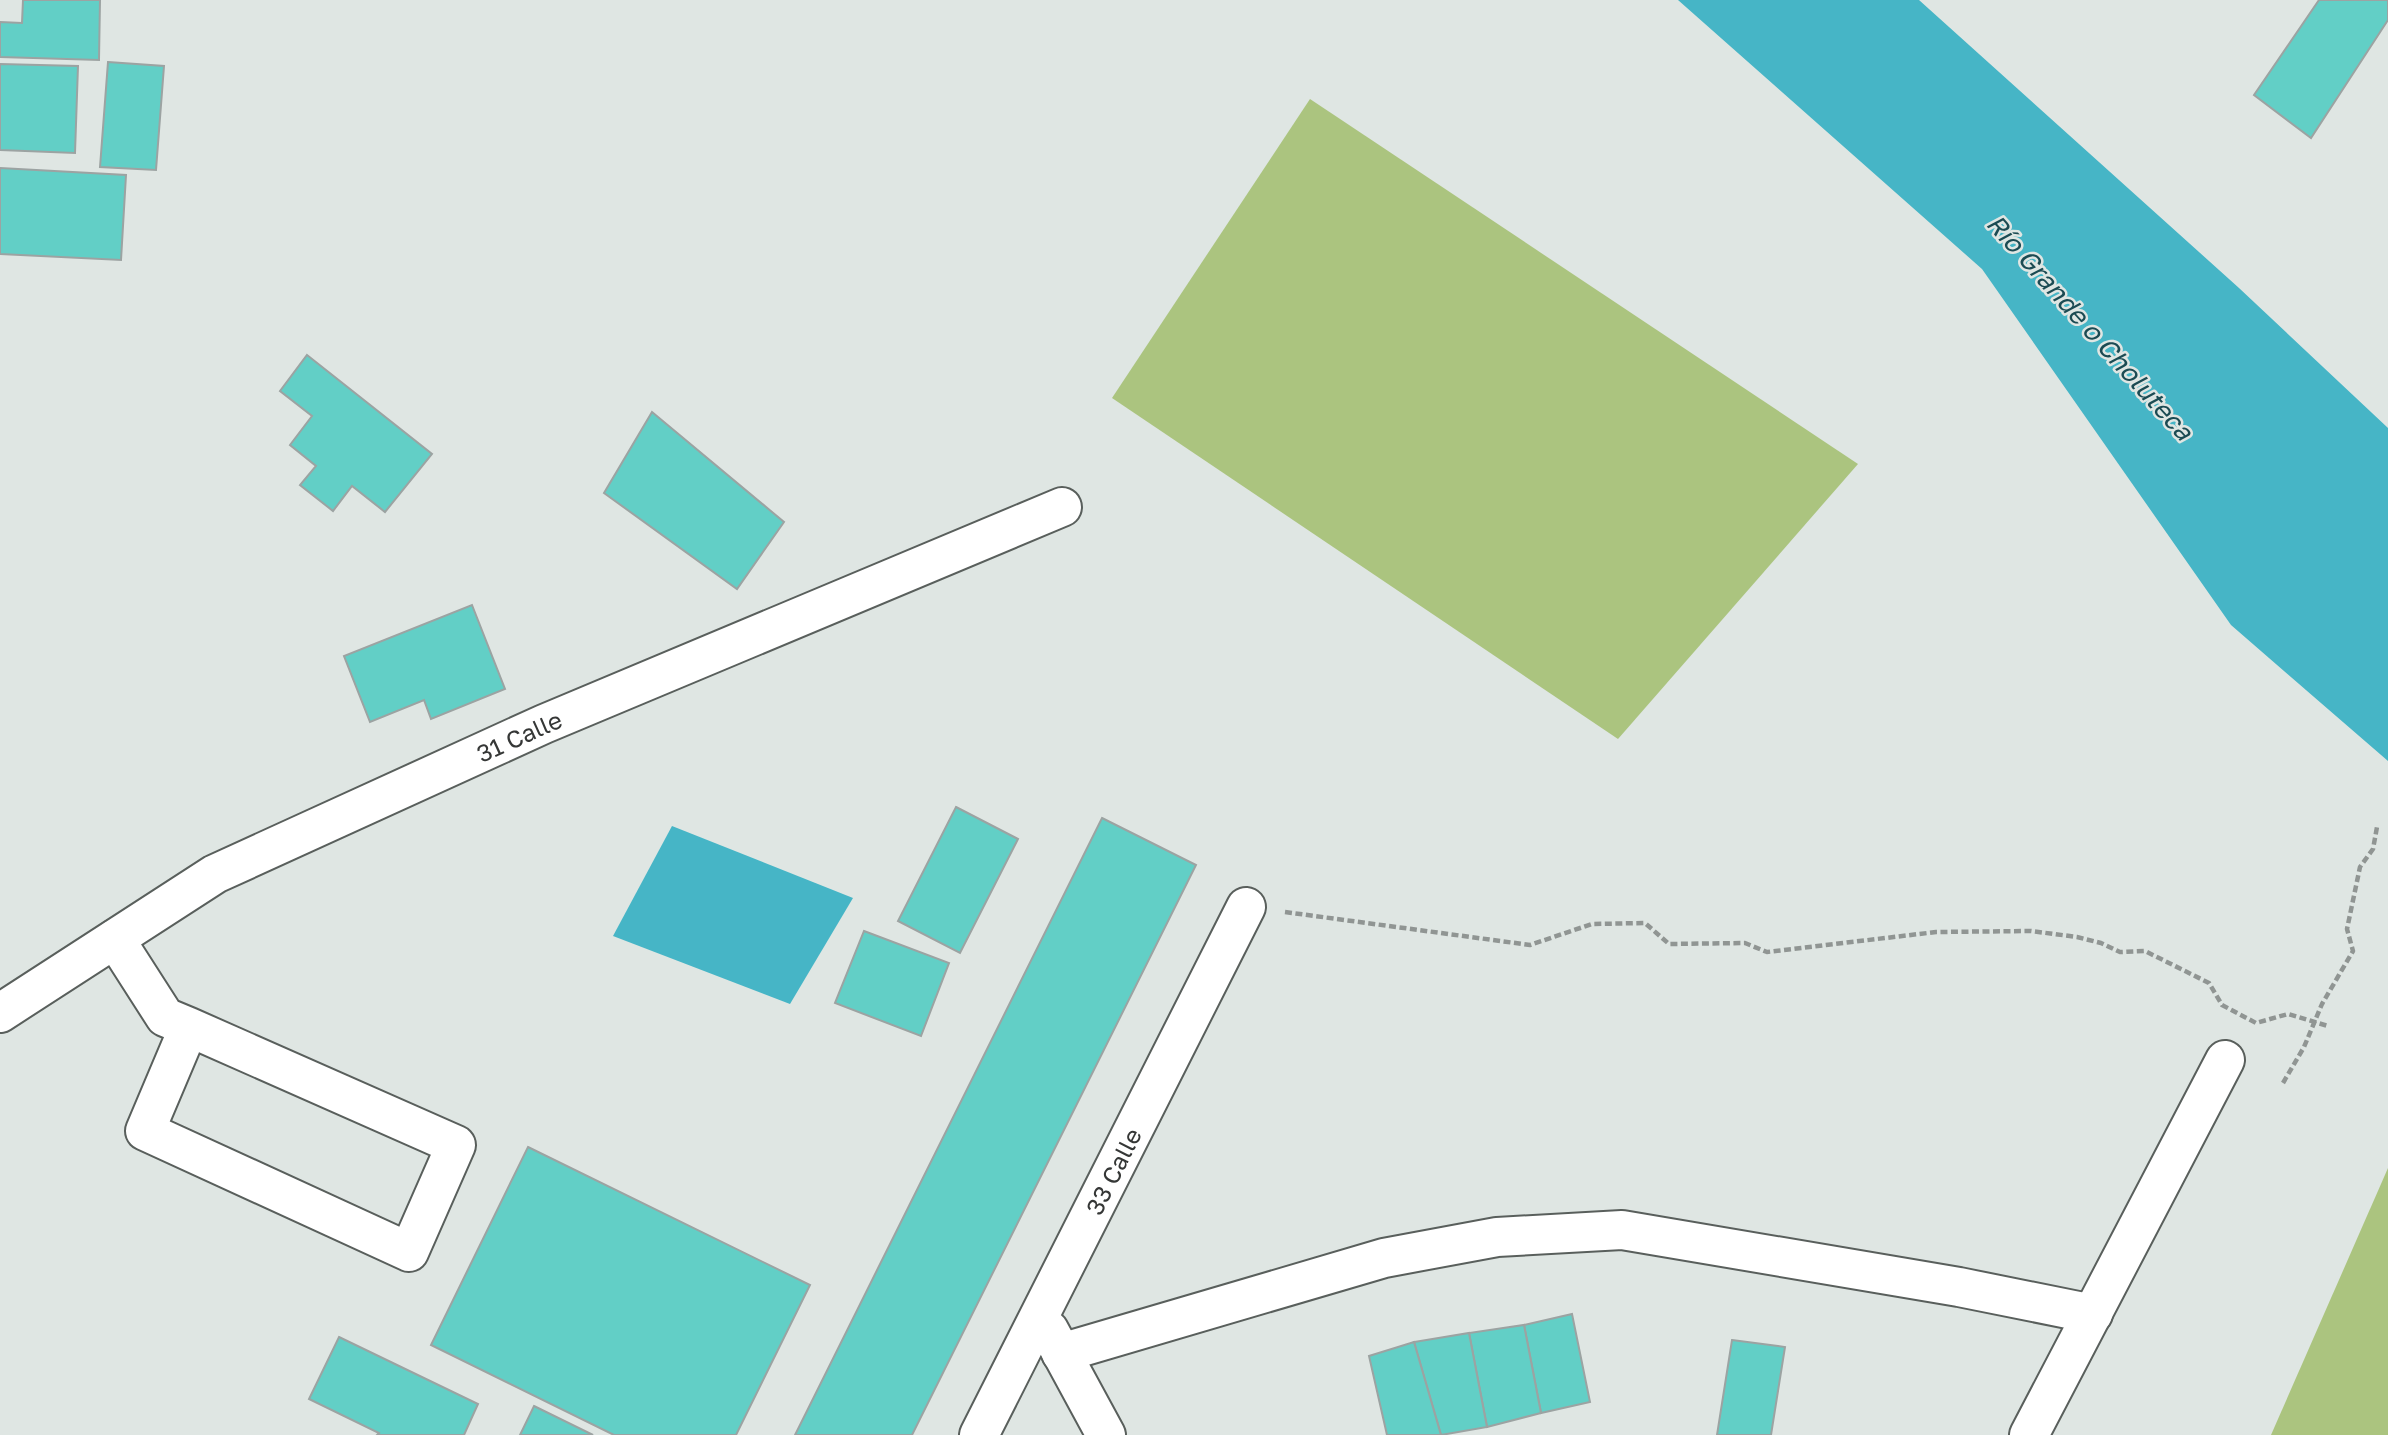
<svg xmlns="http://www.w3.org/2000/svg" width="2388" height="1435" font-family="'Golos Text',sans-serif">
	<rect width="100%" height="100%" fill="#dfe6e3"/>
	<g fill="#abc47f">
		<polygon points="1310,99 1858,464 1618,739 1112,398"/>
		<polygon points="2388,1168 2388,1435 2271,1435"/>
	</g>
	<g fill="#46b5c6">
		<polygon points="1678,0 1919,0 2239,288 2388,428 2388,761 2231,625 1982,269"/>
		<polygon points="672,826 853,898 790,1004 613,936"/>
	</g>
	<g fill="#62cfc6" stroke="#9ca3a2" stroke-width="2">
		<polygon points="23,0 100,0 99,60 0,57 0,22 22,23"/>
		<polygon points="2319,0 2388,0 2388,20 2311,138 2254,95"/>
		<polygon points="108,62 164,66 156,170 100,167"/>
		<polygon points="0,64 78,66 75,153 0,150"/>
		<polygon points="0,168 126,175 121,260 0,254"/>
		<polygon points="307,355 432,454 385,512 352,486 333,511 300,485 316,466 290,445 312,416 280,391"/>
		<polygon points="652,412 784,522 737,589 604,493"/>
		<polygon points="472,605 505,689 431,719 424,700 370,722 344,656"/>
		<polygon points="956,807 1018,839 960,953 898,921"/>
		<polygon points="1102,818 1196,865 912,1435 795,1435"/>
		<polygon points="864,931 949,963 921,1036 835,1003"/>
		<polygon points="528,1147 810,1285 736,1435 614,1435 431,1345"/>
		<polygon points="1572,1314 1590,1402 1541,1413 1524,1325"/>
		<polygon points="1524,1325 1541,1413 1487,1427 1469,1333"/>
		<polygon points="1469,1333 1487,1427 1441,1435 1414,1342"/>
		<polygon points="339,1337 478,1404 464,1435 377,1435 379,1433 309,1399"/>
		<polygon points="1732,1340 1785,1347 1771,1435 1717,1435"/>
		<polygon points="1414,1342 1441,1435 1387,1435 1369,1356"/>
		<polygon points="534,1406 593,1435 520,1435"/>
	</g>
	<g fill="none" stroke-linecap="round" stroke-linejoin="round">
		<g stroke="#595f5c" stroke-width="42">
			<g id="minor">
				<polyline points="115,939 165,1017 189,1027 456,1145 409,1252 145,1131 189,1027"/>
				<path id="s1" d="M0 1013 215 874 544 724 1062 507"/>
				<polyline points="1049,1330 1106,1435"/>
				<polyline points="1061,1353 1384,1258 1497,1237 1622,1230 1959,1287 2093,1314"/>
				<path id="s2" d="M979 1435 1246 907"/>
				<polyline points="2029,1435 2225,1060"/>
			</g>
		</g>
		<g stroke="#909593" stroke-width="4.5" stroke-dasharray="7 3.5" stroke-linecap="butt">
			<polyline points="1285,912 1530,945 1592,924 1645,923 1669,944 1745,943 1767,952 1936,932 2031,931 2077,937 2101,943 2120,952 2145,951 2209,983 2222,1005 2256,1023 2288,1014 2328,1026"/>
			<polyline points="2283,1083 2304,1047 2322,1004 2353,951 2347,929 2360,867 2373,849 2377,827"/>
		</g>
		<use href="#minor" stroke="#fff" stroke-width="38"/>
	</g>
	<g text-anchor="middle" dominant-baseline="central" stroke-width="5" stroke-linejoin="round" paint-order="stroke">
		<g font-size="24" fill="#353736" stroke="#dfe6e3">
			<text stroke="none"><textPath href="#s1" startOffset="590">31 Calle</textPath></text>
			<text stroke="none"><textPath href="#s2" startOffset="296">33 Calle</textPath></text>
		</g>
		<g font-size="26" font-style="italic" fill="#1b4b53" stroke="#dfe6e3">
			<text transform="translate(2090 327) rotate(48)">Río Grande o Choluteca</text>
		</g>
	</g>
</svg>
